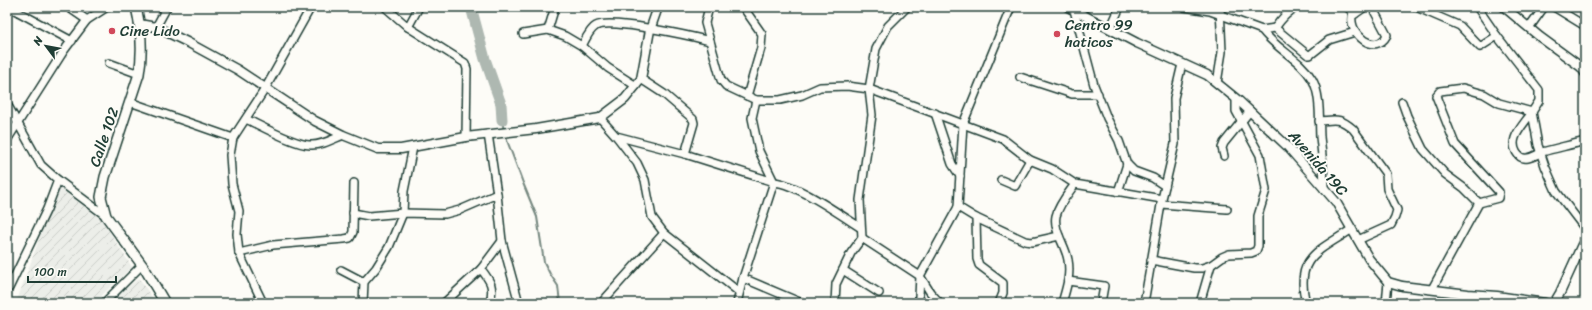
<svg xmlns="http://www.w3.org/2000/svg" width="1592" height="310" font-family="Sriracha,sans-serif">
	<defs>
		<pattern id="industrial-furrows" width="10" height="10" patternUnits="userSpaceOnUse"><rect width="10" height="10" fill="#eceee9"/><path d="M-1 1l2-2M0 10L10 0M9 11l2-2" fill="none" stroke="#cacdc8"/></pattern>
	</defs>
	<rect width="100%" height="100%" fill="#fdfcf7"/>
	<filter id="ink" filterUnits="userSpaceOnUse"><feTurbulence type="fractalNoise" baseFrequency=".025" numOctaves="2"/><feDisplacementMap in="SourceGraphic" scale="8" xChannelSelector="R" yChannelSelector="G"/><feConvolveMatrix kernelMatrix="1 2 1 2 8 2 1 2 1" color-interpolation-filters="sRGB"/></filter>
	<g filter="url(#ink)">
		<g fill="url(#industrial-furrows)">
			<polygon points="58,187 101,219 132,267 103,294 98,303 16,303"/>
			<polygon points="139,278 156,303 111,303 119,294"/>
		</g>
		<g fill="none" stroke-linecap="round" stroke-linejoin="round">
			<g stroke="#75877f" stroke-width="2">
				<polyline points="502,120 504,131"/>
				<polyline points="505,135 523,183 537,217 544,262 550,274 558,286 560,303"/>
			</g>
			<polyline stroke="#aeb8b1" stroke-width="11" points="471,7 485,59 501,104 502,120"/>
			<g stroke="#1f3d34" stroke-width="10">
				<g id="minor">
					<polyline points="9,7 72,41"/>
					<polyline points="68,7 87,20"/>
					<polyline points="385,7 408,27 465,63 467,69 466,137"/>
					<polyline points="709,7 705,23 721,80 726,86 756,100 780,100 802,95 820,87 847,86 869,89 1003,139 1030,160 1052,169 1075,184 1162,199"/>
					<polyline points="743,7 762,34 761,48 747,96"/>
					<path d="M1184 7 1210 11 1262 30C1276 49 1300 59 1312 79 1321 94 1319 120 1320 137 1322 154 1324 171 1324 189"/>
					<polyline points="1347,7 1355,14"/>
					<path d="M1365 7 1352 16C1349 35 1376 56 1387 35L1372 7"/>
					<polyline points="1416,7 1460,26 1480,47 1497,36"/>
					<polyline points="1477,7 1497,36 1539,90 1539,101 1532,112 1538,145 1545,166 1556,191 1585,229"/>
					<polyline points="1554,7 1585,26"/>
					<polyline points="1074,10 1094,85 1107,118 1119,141 1127,164 1134,171 1153,178 1165,186"/>
					<polyline points="156,27 167,7"/>
					<polyline points="408,27 419,7"/>
					<path d="M1275 28C1281 19 1287 12 1297 7"/>
					<polyline points="1529,28 1544,7"/>
					<polyline points="1110,29 1120,7"/>
					<polyline points="548,30 555,7"/>
					<polyline points="1262,30 1275,28 1308,55 1310,55 1329,40 1355,32"/>
					<polyline points="523,34 548,30 565,36 582,46 608,68 636,86"/>
					<path d="M582 46C585 40 590 29 596 26 610 18 691 36 710 41"/>
					<polyline points="109,63 139,74"/>
					<polyline points="1020,77 1072,94 1098,94"/>
					<polyline points="641,79 664,94 693,119 694,123 685,154"/>
					<polyline points="1217,83 1222,52 1220,7"/>
					<polyline points="130,102 233,138"/>
					<polyline points="1402,102 1407,116 1423,149 1445,174 1464,188 1479,203 1432,289"/>
					<polyline points="7,104 41,165 58,180 106,216"/>
					<polyline points="935,113 952,164 960,176"/>
					<path d="M600 118 616 136 685 154 774 182C797 184 841 215 861 228"/>
					<path d="M246 119C261 126 295 145 310 145 321 146 333 139 343 135"/>
					<path d="M1319 121C1336 120 1339 117 1353 129L1386 174 1387 189 1397 210 1395 217 1391 225 1358 240"/>
					<polyline points="488,134 497,194 502,241 519,303"/>
					<polyline points="617,137 637,163 645,180 652,217 664,233 739,292"/>
					<polyline points="7,140 63,52 87,20 107,7"/>
					<polyline points="1224,156 1222,148 1224,143 1250,111"/>
					<polyline points="1001,180 1015,186 1030,160"/>
					<polyline points="1118,192 1127,164"/>
					<path d="M1479 203 1498 198 1499 192 1455 144 1436 96 1440 91 1463 88 1484 94 1499 103 1532 112C1527 120 1518 129 1515 138 1512 147 1517 160 1528 158 1533 157 1538 154 1542 152 1556 148 1571 145 1585 141"/>
					<polyline points="1161,204 1227,209"/>
					<polyline points="958,207 976,218 1025,241 1032,242 1059,236"/>
					<polyline points="353,213 369,216 403,213 445,214 460,210 497,194"/>
					<polyline points="976,218 977,259 979,265 1003,283 1003,293 999,303"/>
					<polyline points="862,238 920,276 930,292 940,303"/>
					<polyline points="239,253 273,245 344,239 350,238 353,232 354,183"/>
					<polyline points="1151,260 1194,268 1202,268 1211,265 1222,257 1229,254 1251,253 1256,251 1258,246 1258,216 1266,190 1260,155 1236,111 1236,99"/>
					<polyline points="341,270 364,282"/>
					<polyline points="843,270 879,293"/>
					<polyline points="743,278 802,303"/>
					<polyline points="1068,281 1104,286 1101,303"/>
					<polyline points="9,288 47,209 58,180"/>
					<polyline points="603,301 664,233"/>
					<polyline points="104,303 142,265"/>
					<polyline points="263,303 239,253 237,234 239,211 232,184 230,155 233,138 265,89 311,7"/>
					<polyline points="363,303 364,282 376,268 389,247 403,213 404,191 413,147"/>
					<polyline points="444,303 481,269"/>
					<path d="M490 303C494 286 491 282 481 269L502 241"/>
					<polyline points="737,303 743,278 774,182 759,151 752,118 756,100"/>
					<polyline points="835,303 836,284 851,253 862,238 860,200 872,115 869,89 876,49 888,26 907,7"/>
					<polyline points="920,303 919,296 920,276 958,207 963,124 1011,7"/>
					<path d="M1062 303C1066 289 1071 275 1068 260 1066 246 1053 231 1056 216 1059 204 1068 194 1075 184"/>
					<polyline points="1144,303 1162,199 1175,144 1174,98 1182,64"/>
					<polyline points="1200,303 1211,265"/>
					<path d="M1306 303C1294 257 1319 251 1352 229"/>
					<polyline points="1386,303 1388,282"/>
				</g>
			</g>
			<g stroke="#1f3d34" stroke-width="11">
				<g id="tertiary">
					<polyline points="1068,7 1137,43 1207,75 1239,101 1287,146 1336,202 1369,259 1388,282 1402,286 1468,294 1497,296 1545,303"/>
					<polyline points="1504,7 1540,37 1581,67 1585,73"/>
					<polyline points="139,24 156,27 187,42 238,70 315,121 343,135 378,149 401,149 466,137 536,129 600,118 625,99 641,79 650,30 658,7"/>
					<polyline points="1554,303 1560,293 1585,238"/>
				</g>
			</g>
			<g stroke="#1f3d34" stroke-width="12">
				<path id="secondary" d="M136 7C141 28 143 52 139 74L105 177 101 197 106 216 145 269 165 303"/>
			</g>
			<use href="#minor" stroke="#fdfcf7" stroke-width="7"/>
			<use href="#tertiary" stroke="#fdfcf7" stroke-width="8"/>
			<use href="#secondary" stroke="#fdfcf7" stroke-width="9"/>
		</g>
	</g>
	<g fill="#d1495b" stroke="#fdfcf7" stroke-width="1.5">
		<circle cx="112" cy="31" r="4"/>
		<circle cx="1057" cy="34" r="4"/>
	</g>
	<g text-anchor="middle" dominant-baseline="central" stroke-width="4" stroke-linejoin="round" paint-order="stroke">
		<g font-size="15" fill="#1f3d34" stroke="#fdfcf7" text-anchor="start">
			<text x="1065" y="25">Centro 99<tspan x="1065" dy="17">haticos</tspan></text>
			<text x="120" y="31">Cine Lido</text>
		</g>
		<g font-size="15" fill="#1f3d34" stroke="#fdfcf7">
			<text transform="translate(104 137) rotate(-71)">Calle 102</text>
			<text transform="translate(1318 163) rotate(49)">Avenida 19C</text>
		</g>
	</g>
	<rect width="1592" height="310" fill="none" stroke="#fdfcf7" stroke-width="24"/>
	<rect x="12" y="12" width="1568" height="286" fill="none" stroke="#1f3d34" stroke-width="1.5" filter="url(#ink)"/>
	<g transform="translate(46 46) rotate(302)" stroke="#fdfcf7" stroke-width="3" paint-order="stroke">
	<path d="M0-3L7 15L0 10L-7 15Z" fill="#1f3d34"/>
	<text y="-6" font-size="11" font-weight="bold" text-anchor="middle" fill="#1f3d34">N</text>
	</g>
	<path d="M28 276v6h88v-6" fill="none" stroke="#1f3d34" stroke-width="2"/>
	<text x="34" y="276" font-size="12" fill="#1f3d34" stroke="#fdfcf7" stroke-width="3" paint-order="stroke">100 m</text>
</svg>
